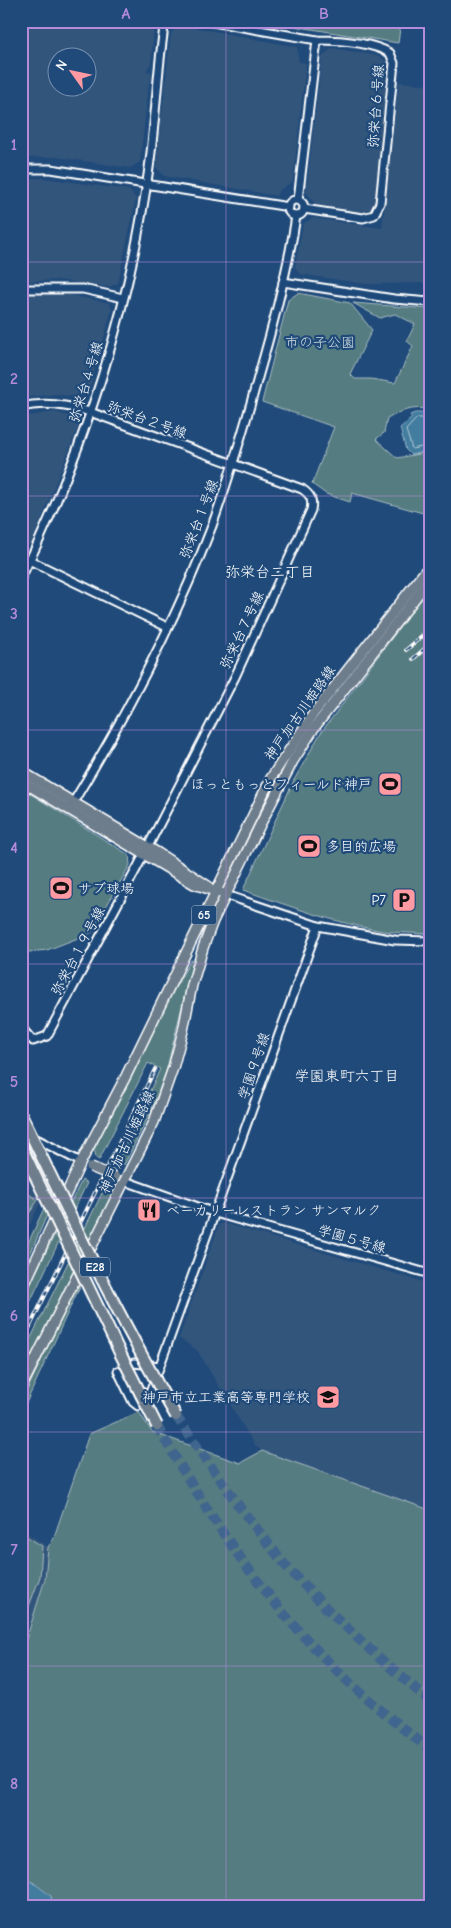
<svg xmlns="http://www.w3.org/2000/svg" width="451" height="1928" font-family="'Comic Neue','Klee One',sans-serif">
	<rect width="100%" height="100%" fill="#1f4a7a"/>
	<filter id="ink" filterUnits="userSpaceOnUse"><feTurbulence type="fractalNoise" baseFrequency=".02" numOctaves="2"/><feDisplacementMap in="SourceGraphic" scale="10" xChannelSelector="R" yChannelSelector="G"/><feConvolveMatrix kernelMatrix="1 2 1 2 8 2 1 2 1" color-interpolation-filters="sRGB"/></filter>
	<g filter="url(#ink)">
		<g fill="#33557c" fill-rule="evenodd">
			<path d="M21 21 150 22 154 29 151 63 146 71 152 72 151 82H149L140 162 130 168 56 157 21 158ZM58 58H88V88H58Z"/>
			<polygon points="181,25 297,47 299,62 306,63 293,181 278,191 277,196 164,176 156,167 171,33"/>
			<polygon points="332,48 379,56 387,63 382,136 375,204 373,209 368,212 362,213 316,205 306,192 322,57"/>
			<polygon points="399,82 430,85 430,283 366,284 300,274 295,267 303,224 312,218 382,228"/>
			<polygon points="43,178 129,190 136,199 118,283 109,287 58,280 21,282 21,179"/>
			<polygon points="34,293 70,295 109,303 112,309 88,395 80,398 57,394 21,398 21,295"/>
			<polygon points="55,412 75,418 78,422 78,427 31,545 22,547 21,417"/>
			<polygon points="21,1159 41,1201 21,1243"/>
			<polygon points="223,1223 430,1284 430,1510 262,1451 254,1444 197,1350 179,1338 219,1225"/>
			<polygon points="21,1529 48,1547 45,1579 21,1656"/>
		</g>
		<g fill="#547b81" stroke="#aabdc0">
			<polygon points="262,21 401,21 398,43"/>
			<path d="M298 293 350 303 372 330 350 374 355 379H371L395 383 413 346 407 341 415 324 395 314 380 318 353 303 430 309V409C413 407 402 410 387 418L384 433 376 439 397 458 430 452V515L352 493 350 502 326 494 312 484 334 427 262 402 288 300Z"/>
			<path d="M430 587V934C414 933 399 933 383 931 335 923 289 906 243 890L294 780 320 734Z"/>
			<polygon points="21,788 129,855 130,865 91,933 47,950 29,952 21,951"/>
			<polygon points="191,960 193,961 166,1072 151,1111 124,1165 122,1163 120,1166 115,1166 160,1069 148,1063 99,1160 96,1158 95,1152 93,1151 163,1009"/>
			<polygon points="82,1180 87,1183 21,1321 21,1302"/>
			<polygon points="106,1185 109,1187 109,1192 114,1195 65,1288 21,1377 21,1358"/>
			<polygon points="21,1189 38,1200 28,1215 21,1210"/>
			<polygon points="44,1208 47,1215 21,1275 21,1259"/>
			<polygon points="79,1280 81,1284 21,1414 21,1403"/>
			<polygon points="139,1412 152,1432 240,1463 262,1451 430,1510 430,1669 427,1672 424,1692 430,1697 430,1907 53,1907 51,1896 23,1885 21,1889 23,1855 21,1849 21,1656 45,1579 48,1547 53,1540 89,1434"/>
			<polygon points="21,1533 42,1546 40,1577 21,1627"/>
		</g>
		<g fill="#437c9e" stroke="#8eb0c5">
			<polygon points="415,413 430,413 430,450 411,455 406,450 400,428 412,418 410,415"/>
			<polygon points="30,1880 51,1896 53,1907 21,1907 21,1889 26,1881"/>
		</g>
		<g fill="none" stroke-linecap="round" stroke-linejoin="round">
			<polyline stroke="#b4cbd8" stroke-width="1" points="430,418 417,418 406,430 412,449 430,445"/>
			<g stroke="#41658e" stroke-width="10" stroke-dasharray="10 5" stroke-linecap="butt">
				<polyline points="176,1416 241,1509 286,1566 330,1612 377,1656 430,1701"/>
				<path d="M157 1426C191 1485 226 1542 268 1594 314 1653 370 1705 430 1749"/>
			</g>
			<g stroke="#fff" stroke-width="11">
				<g id="minor">
					<path d="M207 21 317 40C340 40 370 42 390 53L394 63 380 203 374 215 363 218 304 209"/>
					<polyline points="427,21 430,28"/>
					<polyline points="21,169 51,169 289,207"/>
					<polyline points="298,200 317,40"/>
					<circle cx="296" cy="208" r="8"/>
					<polyline points="283,282 394,299 430,302"/>
					<polyline points="21,289 83,289 123,298"/>
					<path d="M21 407C45 401 68 405 90 412L302 489C311 495 313 500 311 510L235 677 138 866 47 1036 33 1041 25 1032 21 1025"/>
					<polyline points="21,556 167,627"/>
					<path d="M21 578C84 453 130 307 149 168 156 119 157 70 165 21"/>
					<path d="M71 806C125 717 175 623 212 526 230 476 245 425 259 374 274 322 288 270 296 216"/>
					<polyline points="226,895 318,926 395,940 430,941"/>
					<polyline points="21,1131 81,1162"/>
					<polyline points="125,1181 215,1213 430,1274"/>
					<polyline points="160,1366 134,1363 118,1371 133,1402 138,1406 144,1403 150,1393 318,926"/>
				</g>
			</g>
			<g stroke="#fff" stroke-width="12">
				<g id="major">
					<polyline points="21,771 158,853 208,886"/>
					<polyline points="21,781 194,884 221,893"/>
					<polyline points="21,1292 81,1162 126,1076 271,778 313,714 430,565"/>
					<polyline points="21,1388 154,1122 173,1068 183,1031 192,985 203,948 213,921 260,825 293,761 314,728 430,579"/>
				</g>
			</g>
			<use href="#minor" stroke="#1f4a7a" stroke-width="7"/>
			<use href="#major" stroke="#6d7d8c" stroke-width="9"/>
			<g stroke="#fff" stroke-width="4">
				<g id="rail">
					<polyline points="406,650 430,629"/>
					<polyline points="413,659 430,644"/>
					<polyline points="21,1345 155,1069"/>
				</g>
			</g>
			<use href="#rail" stroke="#1f4a7a" stroke-width="2" stroke-dasharray="5.5" stroke-linecap="butt"/>
			<g stroke="#fff" stroke-width="12" stroke-linecap="butt">
				<polyline id="major-bridge" points="91,1167 115,1177"/>
			</g>
			<g stroke="#fff" stroke-width="14" stroke-linecap="butt">
				<g id="highway-bridge">
					<path d="M21 1114C70 1216 119 1318 176 1416"/>
					<polyline points="21,1146 120,1353 157,1426"/>
				</g>
			</g>
			<use href="#major-bridge" stroke="#6d7d8c" stroke-width="9"/>
			<use href="#highway-bridge" stroke="#6d7d8c" stroke-width="10"/>
		</g>
	</g>
	<path fill="none" stroke="#b68bdc" stroke-width="1" stroke-opacity="0.55" d="M226 21V1907M21 262H430M21 496H430M21 730H430M21 964H430M21 1198H430M21 1432H430M21 1666H430"/>
	<defs>
		<g id="stadium-square" transform="scale(1.25)"><rect x="-9" y="-9" width="18" height="18" rx="4" fill="#ff9aa2" stroke="#1f4a7a"/><path d="M0-5a6.5 5 0 1 0 0 10a6.5 5 0 1 0 0-10ZM-3.5-1.8h7v3.6h-7Z" fill="#111"/></g>
		<g id="parking-square" transform="scale(1.25)"><rect x="-9" y="-9" width="18" height="18" rx="4" fill="#ff9aa2" stroke="#1f4a7a"/><path d="M-3.5-5.5H1a3.5 3.5 0 0 1 0 7H-1V5.5H-3.5ZM-1-3.4V-.6H.8a1.4 1.4 0 0 0 0-2.8Z" fill="#111"/></g>
		<g id="restaurant-square" transform="scale(1.25)"><rect x="-9" y="-9" width="18" height="18" rx="4" fill="#ff9aa2" stroke="#1f4a7a"/><path d="M-5-6h1v4h1v-4h1v4h1v-4h1v5L-1.5 .5V6h-2V.5L-5-1ZM5-6V6H3V1.5H1.5Q1.5-4 5-6Z" fill="#111"/></g>
		<g id="school-square" transform="scale(1.25)"><rect x="-9" y="-9" width="18" height="18" rx="4" fill="#ff9aa2" stroke="#1f4a7a"/><path d="M0-5L7-2L0 1L-7-2ZM-4 1L0 2.5L4 1V4Q0 6-4 4Z" fill="#111"/></g>
	</defs>
	<g fill-rule="evenodd">
		<use href="#stadium-square" x="390" y="784"/>
		<use href="#stadium-square" x="309" y="846"/>
		<use href="#stadium-square" x="61" y="888"/>
		<use href="#parking-square" x="404" y="900"/>
		<use href="#restaurant-square" x="149" y="1210"/>
		<use href="#school-square" x="328" y="1397"/>
	</g>
	<g text-anchor="middle" dominant-baseline="central" stroke-width="4.5" stroke-linejoin="round" paint-order="stroke">
		<g fill="#1f4a7a" stroke="#bcc9d7" stroke-width="1">
			<rect x="191.5" y="905.5" width="25" height="19" rx="4"/>
			<rect x="80" y="1257.5" width="30" height="19" rx="4"/>
		</g>
		<g font-size="12" font-weight="bold" fill="#fff">
			<text x="204" y="915">65</text>
			<text x="95" y="1267">E28</text>
		</g>
		<g font-size="14" fill="#fff" stroke="#1f4a7a">
			<text transform="translate(376 106) rotate(-86)">弥栄台６号線</text>
			<text transform="translate(86 382) rotate(-73)">弥栄台４号線</text>
			<text transform="translate(147 420) rotate(20)">弥栄台２号線</text>
			<text transform="translate(199 519) rotate(-69)">弥栄台１号線</text>
			<text transform="translate(242 630) rotate(-65)">弥栄台７号線</text>
			<text transform="translate(300 713) rotate(-55)">神戸加古川姫路線</text>
			<text transform="translate(78 951) rotate(-62)">弥栄台１９号線</text>
			<text transform="translate(254 1066) rotate(-71)">学園９号線</text>
			<text transform="translate(127 1142) rotate(-65)">神戸加古川姫路線</text>
			<text transform="translate(352 1239) rotate(16)">学園５号線</text>
		</g>
		<g font-size="14" fill="#d4dee0" stroke="#1f4a7a">
			<text x="320" y="342">市の子公園</text>
		</g>
		<g font-size="14" fill="#fff" stroke="#1f4a7a" text-anchor="end">
			<text x="372" y="784">ほっともっとフィールド神戸</text>
			<text x="326" y="846" text-anchor="start">多目的広場</text>
			<text x="78" y="888" text-anchor="start">サブ球場</text>
			<text x="386" y="900">P7</text>
			<text x="166" y="1210" text-anchor="start">ベーカリーレストラン サンマルク</text>
			<text x="310" y="1397">神戸市立工業高等専門学校</text>
		</g>
		<g font-size="15" fill="#fff" stroke="#1f4a7a">
			<text x="270" y="572">弥栄台二丁目</text>
			<text x="347" y="1076">学園東町六丁目</text>
		</g>
	</g>
	<rect width="451" height="1928" fill="none" stroke="#1f4a7a" stroke-width="55"/>
	<g transform="translate(72 72) rotate(303)"><circle r="24" fill="#1f4a7a" stroke="#7992af"/>
	<path d="M0-4L9 19L0 12L-9 19Z" fill="#ff9aa2"/>
	<text y="-8" font-size="14" font-weight="bold" text-anchor="middle" fill="#ffffff">N</text>
	</g>
	<rect x="28" y="28" width="396" height="1872" fill="none" stroke="#b68bdc" stroke-width="2"/>
	<g font-size="16" text-anchor="middle" font-weight="bold" fill="#b68bdc">
		<text x="126" y="19">A</text>
		<text x="324" y="19">B</text>
		<text x="14" y="150">1</text>
		<text x="14" y="384">2</text>
		<text x="14" y="619">3</text>
		<text x="14" y="853">4</text>
		<text x="14" y="1087">5</text>
		<text x="14" y="1321">6</text>
		<text x="14" y="1555">7</text>
		<text x="14" y="1789">8</text>
	</g>
</svg>
